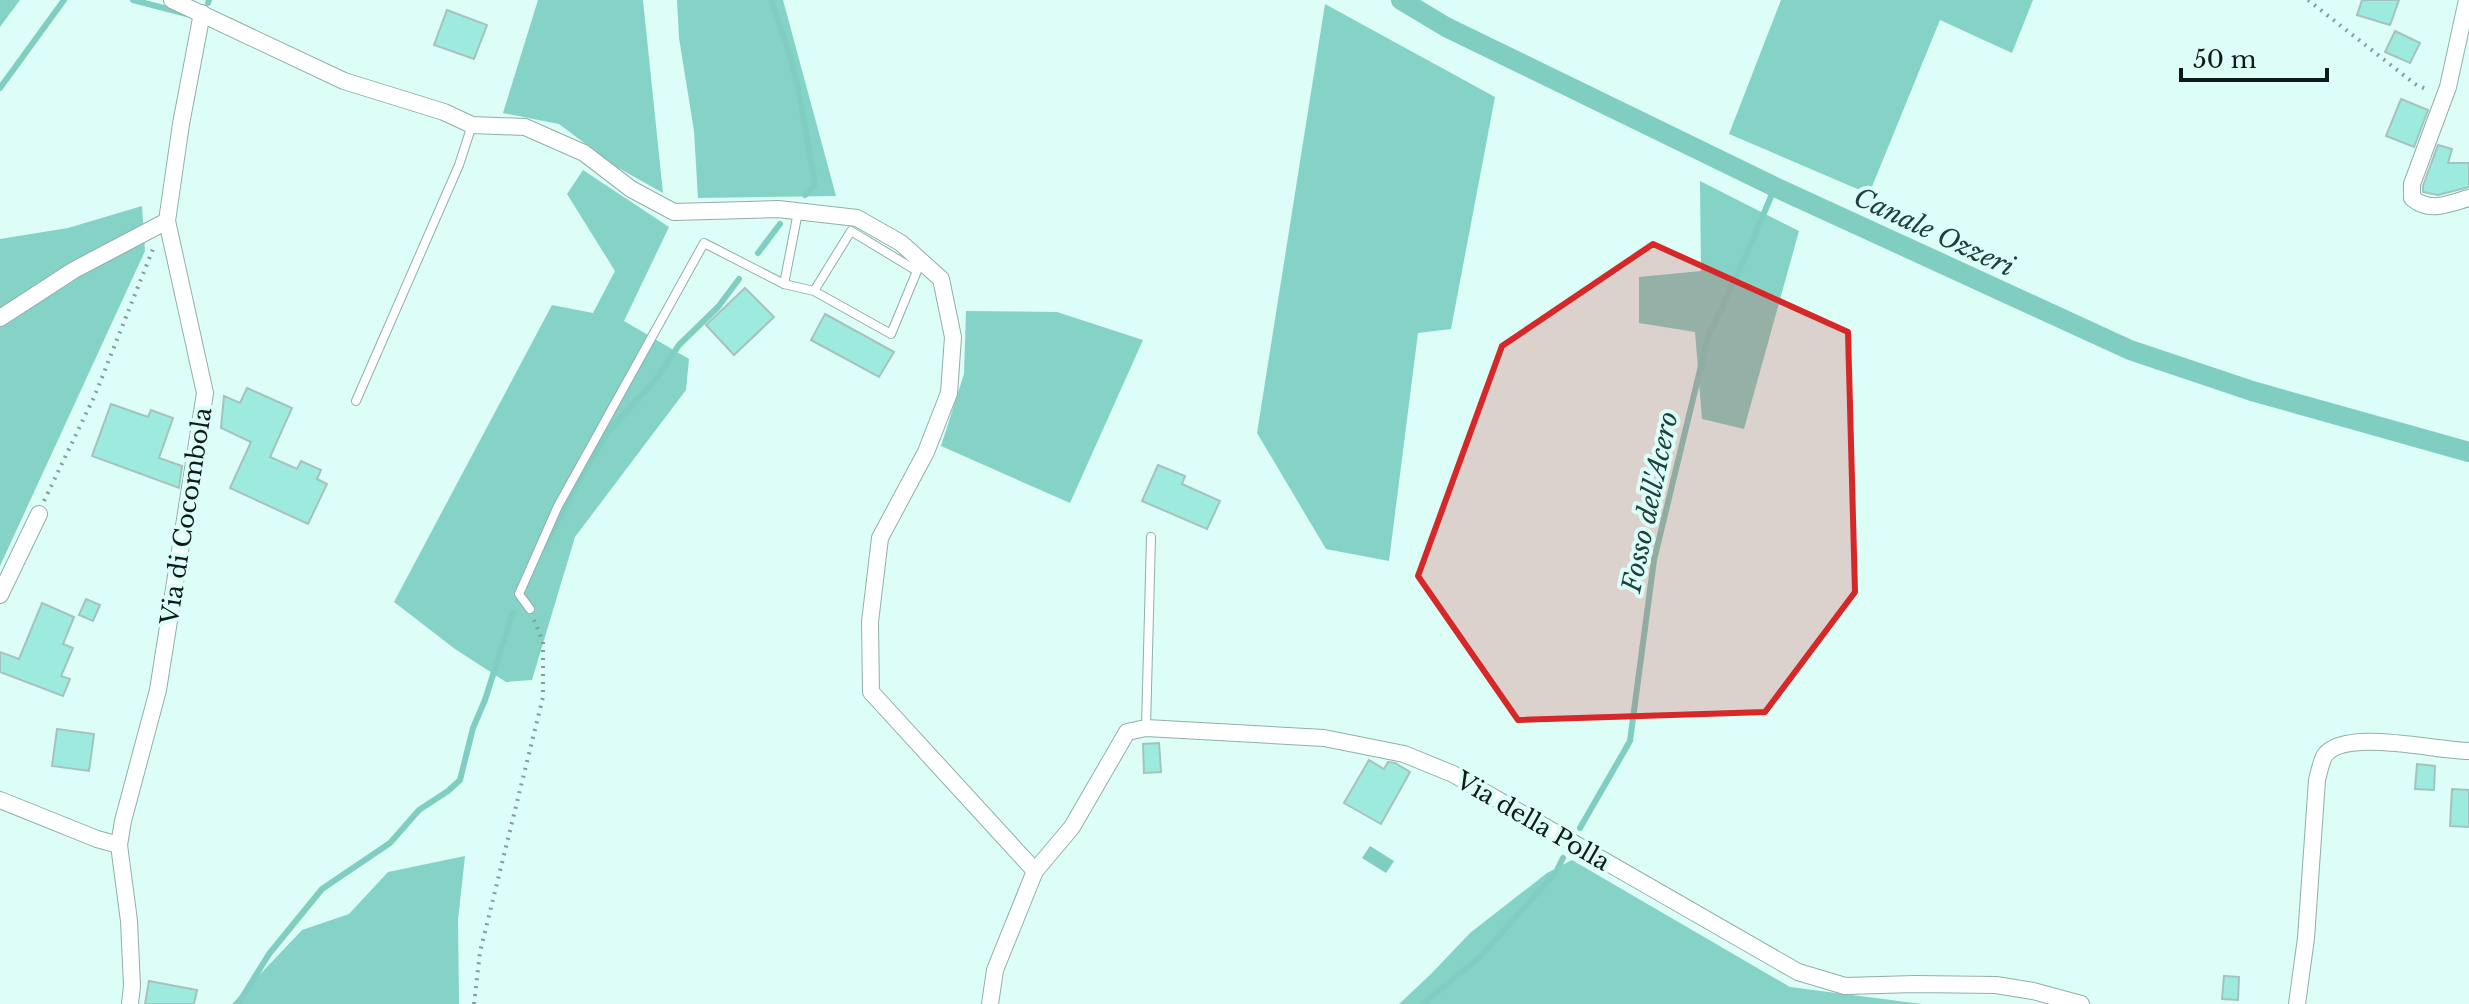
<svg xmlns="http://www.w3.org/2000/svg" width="2469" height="1004" font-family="'Libre Baskerville',serif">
	<rect width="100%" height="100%" fill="#ddfdf7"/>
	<g fill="#85d3c6">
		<polygon points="0,0 20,0 0,27"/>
		<polygon points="538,0 643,0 663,193 615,166 559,124 503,113"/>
		<polygon points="677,0 783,0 836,196 698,198 694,131 679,38"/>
		<polygon points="1781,0 2033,0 2012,53 1940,20 1869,194 1729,134"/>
		<polygon points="1325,4 1495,97 1451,329 1418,333 1389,561 1326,549 1257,433"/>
		<polygon points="583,170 669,227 624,321 689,359 686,390 575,537 532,680 506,682 455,649 394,602 552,305 593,313 615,271 567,194"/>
		<polygon points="1700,181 1799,231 1744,429 1702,419 1695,332 1639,323 1639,277 1701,271"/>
		<polygon points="142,206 145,251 0,566 0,239 68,228"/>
		<polygon points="966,311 1057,312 1143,340 1070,503 941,446 964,374"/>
		<polygon points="465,856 458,920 459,1004 232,1004 302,930 349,914 388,872"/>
		<polygon points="1572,860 1790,987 1922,1004 1399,1004 1431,974 1470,933 1547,873"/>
	</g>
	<polygon fill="#80cec2" points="1370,846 1394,861 1386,873 1362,858"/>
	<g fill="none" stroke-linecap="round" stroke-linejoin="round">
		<g stroke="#80cec2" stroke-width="6">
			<polyline points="133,0 187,14"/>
			<polyline points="771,0 791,59 799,92 815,184 805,195"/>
			<polyline points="208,3 209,0"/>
			<polyline points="0,88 64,0"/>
			<polyline points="758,253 780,224"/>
			<polyline points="543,549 585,469 609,431 656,379 679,345 718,307 739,279"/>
			<polyline points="1580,828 1630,741 1654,560 1708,337 1748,251 1775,187"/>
			<polyline points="238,1004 269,954 322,889 390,843 419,810 448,791 460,780 473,728 485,700 513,612"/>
			<polyline points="1423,1004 1480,957 1556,872 1563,858"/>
		</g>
		<polyline stroke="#80cec2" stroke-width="20" points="1401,0 1446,27 1775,187 2130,350 2252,391 2469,452"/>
	</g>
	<g fill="#9debde" stroke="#a5c3be" stroke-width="2">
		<polygon points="2362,0 2399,0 2390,25 2357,15"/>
		<polygon points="447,10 487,25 474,59 434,45"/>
		<polygon points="2395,31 2420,43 2410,63 2385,52"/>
		<polygon points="2401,99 2428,110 2414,147 2386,136"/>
		<polygon points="2438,145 2452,149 2448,163 2469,163 2469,187 2438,195 2423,192 2423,186"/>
		<polygon points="745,288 774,317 734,355 706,325"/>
		<polygon points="825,314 894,352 879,377 811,340"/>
		<polygon points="247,388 292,408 270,457 297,469 301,461 321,470 317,479 327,484 308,524 230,488 251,442 221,428 224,396 240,403"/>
		<polygon points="111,404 148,417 151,410 173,418 159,458 182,466 179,488 92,456"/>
		<polygon points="1158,465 1185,476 1182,484 1220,501 1207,529 1142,501"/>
		<polygon points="86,599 100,605 93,621 79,615"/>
		<polygon points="42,603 74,617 63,644 73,648 61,676 70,679 63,696 0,672 0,652 19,659"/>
		<polygon points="57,729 94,734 89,771 52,766"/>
		<polygon points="1159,743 1161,772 1144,773 1143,744"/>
		<polygon points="1369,760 1384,769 1388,762 1395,763 1410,772 1381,824 1344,803"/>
		<polygon points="2417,764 2435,766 2434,790 2415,789"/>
		<polygon points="2452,789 2469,790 2469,827 2450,826"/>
		<polygon points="2224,976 2239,977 2238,1000 2222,999"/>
		<polygon points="149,981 197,990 194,1004 145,1004"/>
	</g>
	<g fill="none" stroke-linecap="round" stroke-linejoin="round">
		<g stroke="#91afaa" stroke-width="10">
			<g id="lane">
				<polyline points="784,284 814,291 851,231 917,271 891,334 814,291"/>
				<polyline points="356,401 459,165 472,125"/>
				<polyline points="530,609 519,594 558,506 704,243 784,284 798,212"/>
				<polyline points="1146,727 1151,537"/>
			</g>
		</g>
		<g stroke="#91afaa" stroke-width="18">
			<g id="street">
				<polyline points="172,0 344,81 444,112 472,125 525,127 584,153 631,189 674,212 778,209 857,218 901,243 941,279 953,337 949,393 926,452 880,538 870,622 871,692 1035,871"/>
				<path d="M2467 0 2448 87 2412 184V198C2430 213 2448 204 2469 198"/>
				<polyline points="0,318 74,270 167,221"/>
				<polyline points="0,595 39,514"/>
				<polyline points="0,800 97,839 119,845"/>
				<polyline points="130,1004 132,986 129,921 119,845 123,821 158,690 205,393 167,221 181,124 202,13"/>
				<polyline points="990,1004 995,970 1035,871 1072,827 1127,732 1146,728 1324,738 1404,754 1453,774 1798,972 1845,986 1915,984 1996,985 2033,991 2081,1004"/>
				<path d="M2297 1004 2306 938 2317 780C2319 773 2321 761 2325 755 2346 728 2436 751 2469 751"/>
			</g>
		</g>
		<g stroke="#859d99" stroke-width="4" stroke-dasharray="2 6" stroke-linecap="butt">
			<polyline points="2308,0 2415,84 2428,90"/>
			<polyline points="44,501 95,395 153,249"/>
			<polyline points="474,1004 480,952 543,697 543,642 534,620"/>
		</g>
		<use href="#lane" stroke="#fff" stroke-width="8"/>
		<use href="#street" stroke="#fff" stroke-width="16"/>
	</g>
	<path fill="#d62828" fill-opacity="0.2" stroke="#d62828" stroke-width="6" stroke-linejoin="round" d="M1653 244 1848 332 1855 592 1765 712 1518 720 1418 576 1502 346Z"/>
	<g text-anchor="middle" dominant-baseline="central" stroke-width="8" stroke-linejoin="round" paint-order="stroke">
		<g font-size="24" fill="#0f1b19" stroke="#ddfdf7">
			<text transform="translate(186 516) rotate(-81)">Via di Cocombola</text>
			<text transform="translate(1533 821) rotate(30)">Via della Polla</text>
		</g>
		<g font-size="26" font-style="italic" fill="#1c413c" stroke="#ddfdf7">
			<text transform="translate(1934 232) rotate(25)">Canale Ozzeri</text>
			<text transform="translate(1650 502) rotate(-78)">Fosso dell'Acero</text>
		</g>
	</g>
	<path d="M2181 68v12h146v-12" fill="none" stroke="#0f1b19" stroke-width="4"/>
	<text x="2193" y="68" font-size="24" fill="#0f1b19" stroke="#ddfdf7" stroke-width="6" paint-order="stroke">50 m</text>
</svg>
